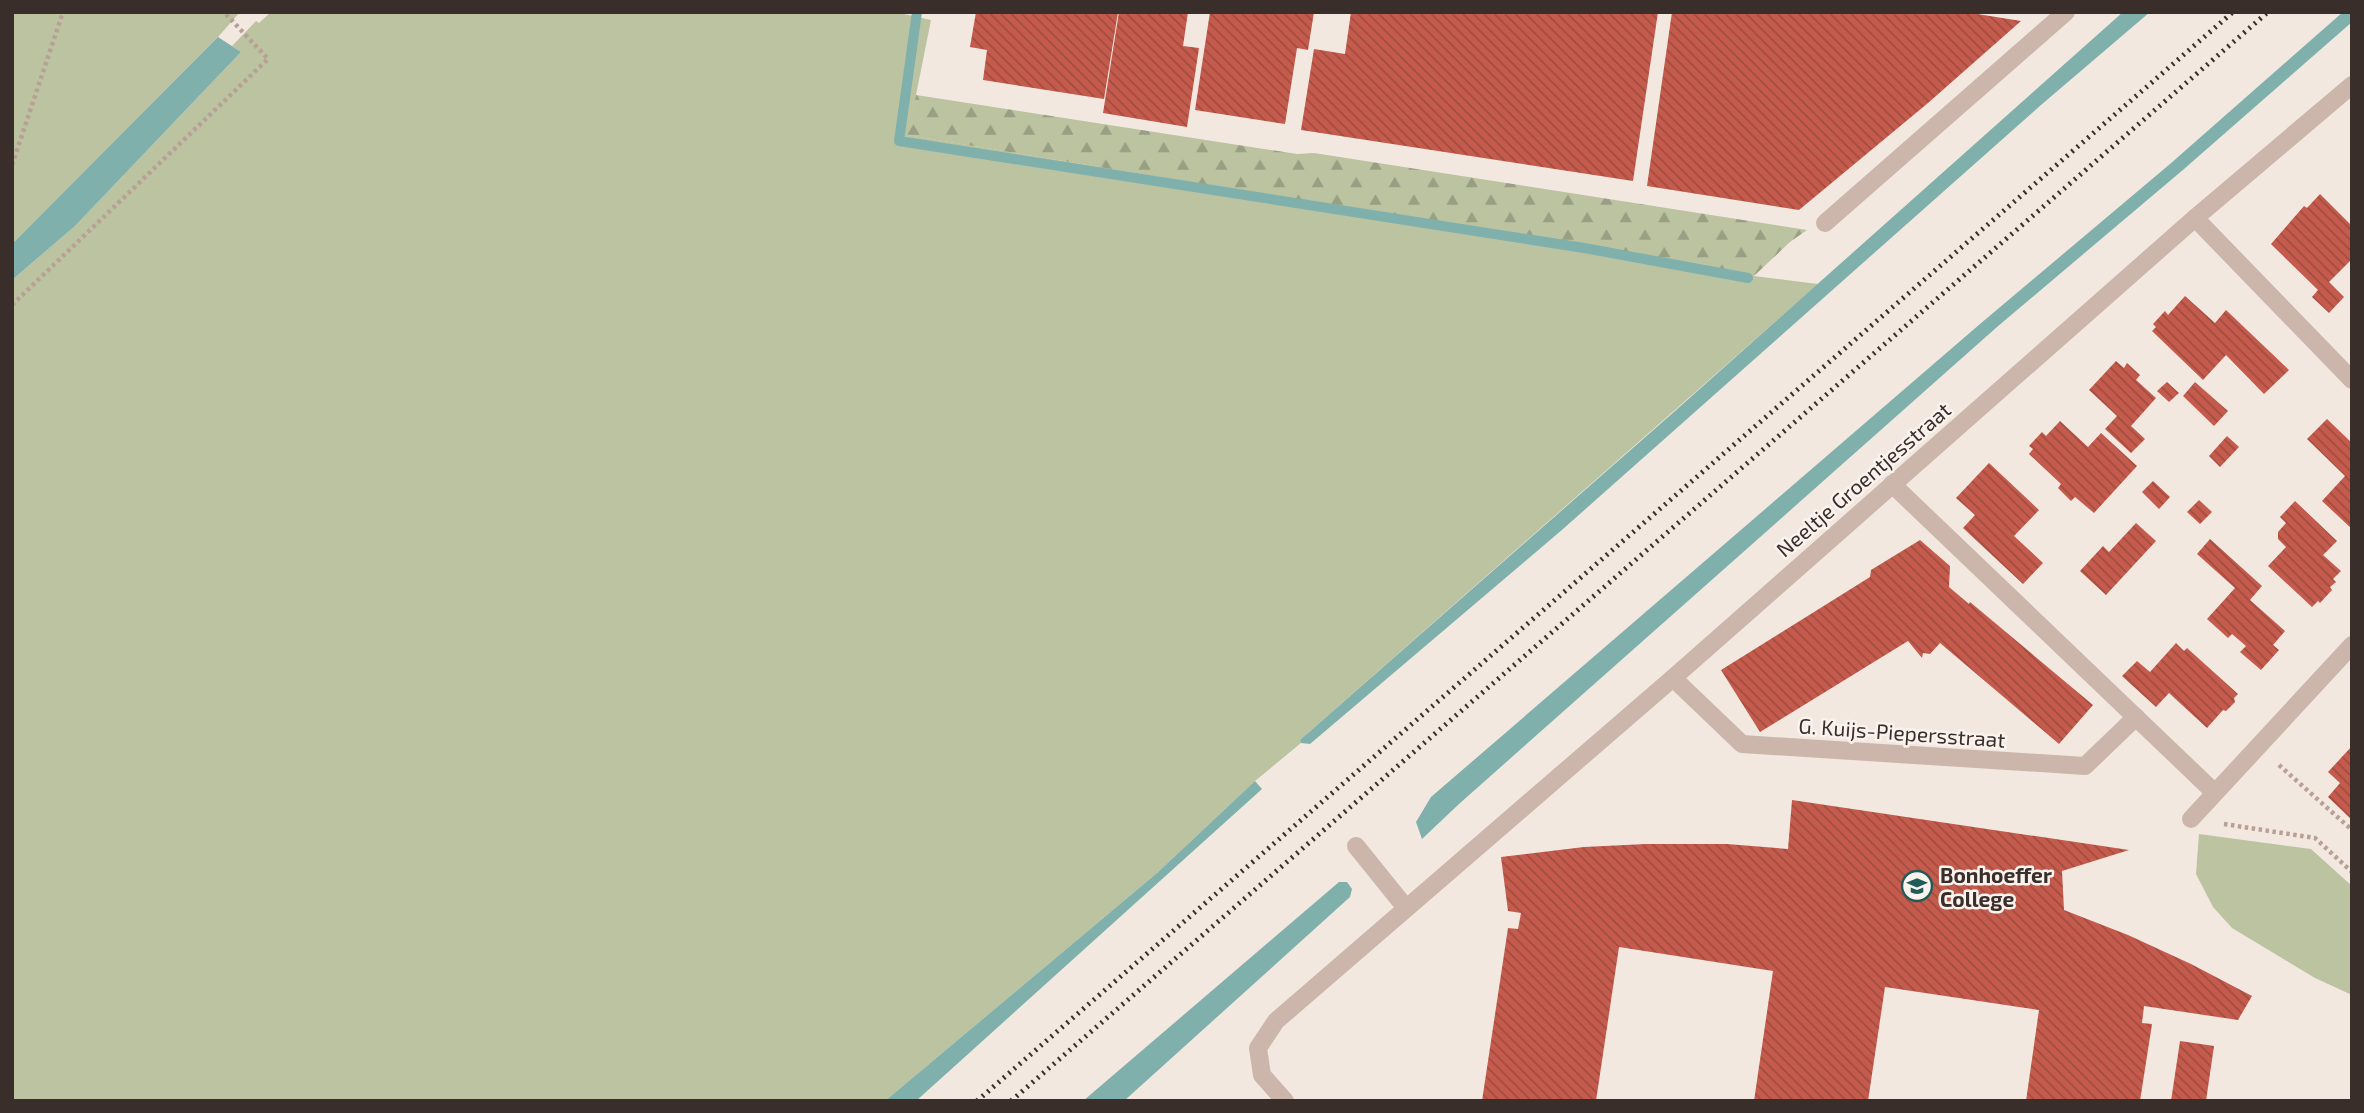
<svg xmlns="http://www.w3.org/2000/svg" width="2364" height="1113" font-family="'Exo 2',sans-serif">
	<defs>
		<pattern id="forest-firs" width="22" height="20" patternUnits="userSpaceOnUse" patternTransform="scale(1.75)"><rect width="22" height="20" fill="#bbc3a0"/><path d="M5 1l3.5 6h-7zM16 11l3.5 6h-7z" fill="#999f83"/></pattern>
		<pattern id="building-back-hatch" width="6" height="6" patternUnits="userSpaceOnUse" patternTransform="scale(1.75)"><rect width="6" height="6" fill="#c55b4d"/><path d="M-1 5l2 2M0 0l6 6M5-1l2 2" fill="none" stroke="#a14c40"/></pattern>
	</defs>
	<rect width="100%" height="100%" fill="#f3e8e0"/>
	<g fill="#bbc3a0">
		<polygon points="12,12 240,12 218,37 12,244"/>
		<polygon points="271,12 895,12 931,20 908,135 1754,276 1818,284 1300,740 1301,743 1255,781 1157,873 885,1101 12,1101 12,280 75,226 241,52 232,46 256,21 259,23"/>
		<polygon points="2199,834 2311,849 2352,886 2352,995 2315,978 2232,928 2213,907 2196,874"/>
	</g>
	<polygon fill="url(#forest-firs)" points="916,95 1297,154 1314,153 1807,230 1790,242 1754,276 907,135"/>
	<g fill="#7fb0ac">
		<polygon points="2123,12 2150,12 2041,105 1563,529 1310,744 1301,743 1300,740 1675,411"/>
		<polygon points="2343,12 2352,12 2352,22 2184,169 1997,327 1459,804 1422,839 1416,822 1431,797 1980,324 2170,164"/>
		<polygon points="218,37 241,52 75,226 12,280 12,244"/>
		<polygon points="1255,781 1262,789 916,1101 885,1101 1157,873"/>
		<polygon points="1339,882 1347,882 1352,889 1350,897 1124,1101 1083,1101"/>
	</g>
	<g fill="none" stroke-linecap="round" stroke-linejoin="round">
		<polyline stroke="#7fb0ac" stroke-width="10" points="917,12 899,141 1584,248 1748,278"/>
	</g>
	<g fill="url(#building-back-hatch)">
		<polygon points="976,12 1118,12 1104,99 983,80 987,50 970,47"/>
		<polygon points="1119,12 1188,12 1183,46 1199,48 1187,127 1103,113"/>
		<polygon points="1210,12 1314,12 1308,50 1297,48 1285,124 1195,110"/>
		<polygon points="1351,12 1658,12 1633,181 1301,130 1314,49 1345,54"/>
		<polygon points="1672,12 1965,12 2021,21 1928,103 1799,210 1647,186"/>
		<polygon points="2320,194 2352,226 2352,259 2329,282 2344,297 2329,313 2312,297 2318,290 2271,244 2304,206 2307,208"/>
		<polygon points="2185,296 2215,323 2226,310 2289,370 2264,394 2226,355 2203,380 2152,331 2156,327 2153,324 2165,311 2168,315"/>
		<polygon points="2116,361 2124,368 2127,363 2140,375 2136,380 2156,398 2131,426 2145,439 2131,453 2105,429 2117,416 2089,390"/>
		<polygon points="2167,382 2179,393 2169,402 2157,391"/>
		<polygon points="2195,382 2228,411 2214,426 2183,396"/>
		<polygon points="2327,419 2352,443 2352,529 2322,501 2345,476 2307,439"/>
		<polygon points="2060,421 2088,447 2101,433 2137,466 2094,513 2075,497 2071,501 2058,488 2061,484 2029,454 2033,449 2029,446 2042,432 2046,436"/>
		<polygon points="2227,436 2239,447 2220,467 2209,456"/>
		<polygon points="1989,463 2039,510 2014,536 2043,563 2023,584 1963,528 1975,515 1956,498"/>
		<polygon points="2153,481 2170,497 2159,509 2142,492"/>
		<polygon points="2199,500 2212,512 2200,524 2187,512"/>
		<polygon points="2295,501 2337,541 2323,555 2341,571 2333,579 2336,582 2330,587 2332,590 2320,603 2318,601 2312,607 2268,566 2286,547 2278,539 2278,532 2286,523 2280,517"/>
		<polygon points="2136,523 2156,541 2106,595 2080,571 2103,546 2109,552"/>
		<polygon points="2210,539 2262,586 2250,600 2285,631 2273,645 2279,650 2261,670 2240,652 2246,646 2232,634 2228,638 2207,619 2235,588 2197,554"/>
		<polygon points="1920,540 1950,566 1949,587 1969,604 1970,602 2093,705 2059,744 1940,643 1930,654 1923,653 1922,658 1908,641 1760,732 1721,670 1870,577 1871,570"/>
		<polygon points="2176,643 2184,651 2187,648 2238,694 2234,698 2235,702 2226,711 2223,710 2207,728 2169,693 2156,707 2122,676 2137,661 2150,672"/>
		<polygon points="2352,746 2352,820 2328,797 2340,783 2328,772"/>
		<polygon points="1792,800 2129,850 2062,871 2064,910 2128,935 2191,964 2252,996 2238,1020 2144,1006 2142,1023 2152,1024 2140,1101 2026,1101 2039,1010 1885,987 1868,1101 1754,1101 1773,971 1619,947 1596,1101 1482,1101 1508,928 1518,929 1521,913 1508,911 1501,857 1584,847 1646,844 1727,844 1788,849"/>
		<polygon points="2180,1041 2214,1046 2206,1101 2171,1101"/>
	</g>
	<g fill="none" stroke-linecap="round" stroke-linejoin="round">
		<g stroke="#b8a096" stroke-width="4.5" stroke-dasharray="3.5 3.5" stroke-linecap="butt">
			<polyline points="12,165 63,12"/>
			<polyline points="12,305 268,59 224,12"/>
			<polyline points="2279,765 2352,830"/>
			<polyline points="2224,824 2315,838 2352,872"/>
		</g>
		<g stroke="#ccb6ac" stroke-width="18">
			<polyline points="2195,218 2352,380"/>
			<polyline points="1825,223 2066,12"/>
			<polyline points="1892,484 2214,792"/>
			<polyline points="1673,678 1742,744 2085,766 2136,717"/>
			<polyline points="2191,819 2352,645"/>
			<polyline points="1356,846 1406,908"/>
			<polyline points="1285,1101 1262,1075 1258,1048 1276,1021 1673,678 2195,218 2352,85"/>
		</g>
		<g stroke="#3a2e2b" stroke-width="5" stroke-dasharray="2 5" stroke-linecap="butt">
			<polyline points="977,1101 2233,12"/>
			<polyline points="1011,1101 2268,12"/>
		</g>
	</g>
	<defs>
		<g id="school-ring" transform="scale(1.575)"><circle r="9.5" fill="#faf3ed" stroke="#205b58" stroke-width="1.5"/><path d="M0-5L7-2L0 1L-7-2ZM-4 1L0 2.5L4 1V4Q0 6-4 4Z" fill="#205b58"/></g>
	</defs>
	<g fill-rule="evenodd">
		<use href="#school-ring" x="1917" y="886"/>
	</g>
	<g text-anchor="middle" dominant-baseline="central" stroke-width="5" stroke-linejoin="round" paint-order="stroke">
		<g font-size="21" fill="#3a2e2b" stroke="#faf3ed">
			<text transform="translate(1863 479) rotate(-41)">Neeltje Groentjesstraat</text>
			<text transform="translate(1902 732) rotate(4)">G. Kuijs-Piepersstraat</text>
		</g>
		<g font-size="21" font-weight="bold" fill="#3a2e2b" stroke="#faf3ed" text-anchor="start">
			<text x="1940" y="874">Bonhoeffer<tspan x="1940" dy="24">College</tspan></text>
		</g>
	</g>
	<rect width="2364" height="1113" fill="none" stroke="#3a2e2b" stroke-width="28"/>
</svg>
